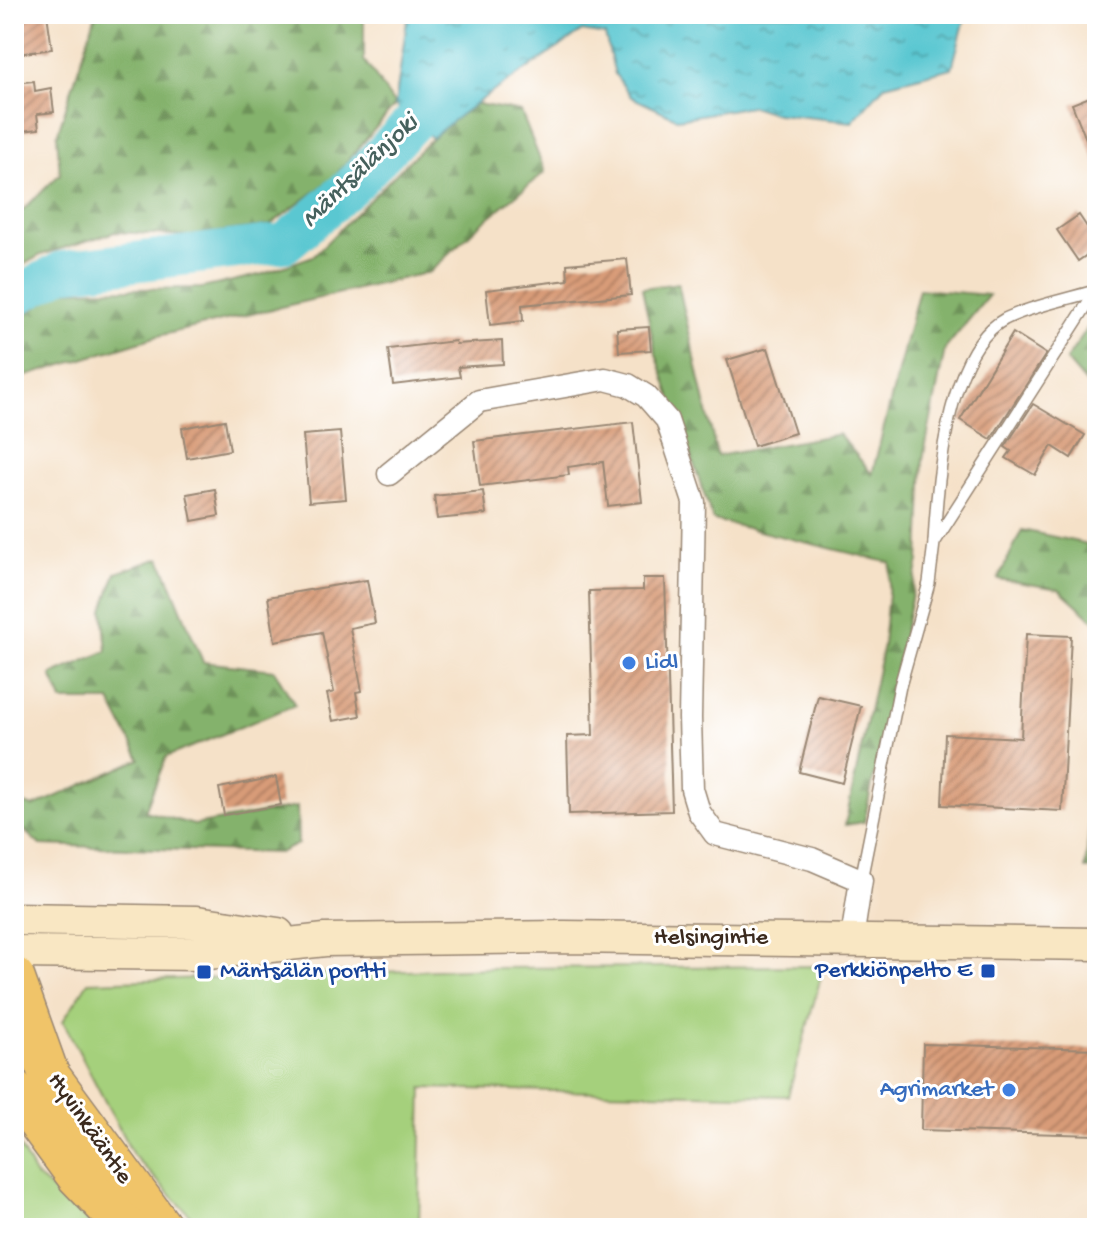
<svg xmlns="http://www.w3.org/2000/svg" width="1111" height="1242" font-family="'Gochi Hand',sans-serif">
	<defs>
		<pattern id="forest-firs" width="22" height="20" patternUnits="userSpaceOnUse" patternTransform="scale(2)"><rect width="22" height="20" fill="#84b26c"/><path d="M5 1l3.5 6h-7zM16 11l3.5 6h-7z" fill="#6d9158"/></pattern>
		<pattern id="water-ripples" width="26" height="14" patternUnits="userSpaceOnUse" patternTransform="scale(2)"><rect width="26" height="14" fill="#5ac7d1"/><path d="M2 4q2-2 4 0t4 0M15 11q2-2 4 0t4 0" fill="none" stroke="#4ca2a9"/></pattern>
		<pattern id="building-hatch" width="6" height="6" patternUnits="userSpaceOnUse" patternTransform="scale(2)"><rect width="6" height="6" fill="#d89b78"/><path d="M-1 1l2-2M0 6l6-6M5 7l2-2" fill="none" stroke="#b07f62"/></pattern>
	</defs>
	<rect width="100%" height="100%" fill="#fff"/>
	<filter id="ink" filterUnits="userSpaceOnUse"><feTurbulence type="fractalNoise" baseFrequency=".0125" numOctaves="2"/><feDisplacementMap in="SourceGraphic" scale="16" xChannelSelector="R" yChannelSelector="G"/><feConvolveMatrix kernelMatrix="1 2 1 2 8 2 1 2 1" color-interpolation-filters="sRGB"/></filter>
	<filter id="wash" filterUnits="userSpaceOnUse"><feTurbulence type="fractalNoise" baseFrequency=".006" numOctaves="4" result="noise"/><feDisplacementMap in="SourceGraphic" scale="32" xChannelSelector="R" yChannelSelector="G"/><feGaussianBlur stdDeviation="1.8" result="paint"/><feColorMatrix in="noise" values="0 0 0 0 0 0 0 0 0 0 0 0 0 0 0 0 0 1.4 0 .05"/><feComposite in="paint" operator="in"/></filter>
	<g filter="url(#wash)">
		<rect width="100%" height="100%" fill="#f5e1c8"/>
		<g fill="#a5d07c" stroke="#707d4d" stroke-width="2">
			<polygon points="824,966 788,1096 422,1088 419,1228 202,1228 133,1155 63,1021 88,982 495,968"/>
			<polygon points="14,1136 35,1175 96,1228 14,1228"/>
		</g>
		<g fill="url(#forest-firs)" stroke="#606e45" stroke-width="2">
			<polygon points="96,14 364,14 364,60 395,105 334,177 270,225 189,236 115,232 41,255 14,270 14,209 24,209 60,174 57,135"/>
			<polygon points="472,103 521,112 545,172 477,227 430,272 158,336 14,380 14,321 64,290 202,288 263,274 313,256 432,138"/>
			<polygon points="678,283 717,456 839,434 872,474 919,289 989,295 945,349 923,459 919,561 864,822 845,825 883,645 891,563 713,520 656,354 642,288"/>
			<polygon points="1097,314 1097,396 1066,360"/>
			<polygon points="1022,530 1097,546 1097,623 1059,589 998,579"/>
			<polygon points="160,558 203,662 274,670 295,705 166,757 145,811 194,825 297,807 298,844 279,853 40,845 16,823 14,800 33,807 140,759 110,701 62,701 51,675 107,651 103,610 116,573"/>
			<polygon points="1097,753 1097,869 1085,869"/>
		</g>
		<path fill="url(#water-ripples)" stroke="#4a7878" stroke-width="2" d="M408 14H971L965 19 952 68 885 85 852 122 777 114 751 106 678 119 631 97 615 74 605 35 582 31C532 68 479 97 432 138L395 105Z"/>
		<g fill="none" stroke-linecap="round" stroke-linejoin="round">
			<polyline stroke="#5ac7d1" stroke-width="40" points="14,297 62,271 285,243 353,185 507,24 537,14"/>
		</g>
		<g id="blocks">
			<g fill="url(#building-hatch)">
				<polygon points="14,14 47,14 52,49 17,54"/>
				<polygon points="34,81 35,91 51,88 54,112 37,114 39,129 14,132 14,83"/>
				<polygon points="1097,94 1097,164 1096,164 1072,104"/>
				<polygon points="1079,215 1097,242 1097,248 1078,261 1057,230"/>
				<polygon points="627,259 631,295 522,305 523,321 490,325 486,290 568,280 567,264"/>
				<polygon points="649,327 651,350 619,352 617,329"/>
				<polygon points="1013,333 1046,354 991,439 960,420"/>
				<polygon points="455,341 456,344 502,341 503,364 458,367 460,377 393,385 388,349"/>
				<polygon points="768,348 795,433 754,446 727,360"/>
				<polygon points="1033,404 1085,435 1071,458 1052,446 1035,475 1006,458 1011,451 1005,447"/>
				<polygon points="225,420 230,450 187,458 182,428"/>
				<polygon points="633,422 642,502 608,506 603,462 568,467 569,475 480,486 474,441"/>
				<polygon points="340,432 346,499 309,502 303,435"/>
				<polygon points="215,489 219,516 192,521 187,494"/>
				<polygon points="483,491 486,514 437,519 434,496"/>
				<polygon points="643,578 665,578 672,811 569,814 567,736 593,735 589,591 643,590"/>
				<polygon points="367,580 375,623 350,628 362,691 356,692 360,716 333,721 327,694 334,692 322,632 275,641 268,597"/>
				<polygon points="1026,634 1071,636 1062,811 942,805 945,734 1021,738"/>
				<polygon points="818,696 861,706 842,783 799,772"/>
				<polygon points="276,777 281,805 224,815 219,788"/>
				<polygon points="923,1044 1097,1049 1097,1135 921,1130"/>
			</g>
		</g>
	</g>
	<g filter="url(#ink)">
		<use href="#blocks" fill-opacity="0" stroke="#988673" stroke-width="2"/>
		<g fill="none" stroke-linecap="round" stroke-linejoin="round">
			<g stroke="#988673" stroke-width="14">
				<g id="lane">
					<path d="M934 542C937 484 947 350 1005 319 1031 306 1066 300 1094 291"/>
					<polyline points="861,880 900,686 929,583 934,543 1097,289"/>
				</g>
			</g>
			<g stroke="#988673" stroke-width="25">
				<polyline id="street" points="389,474 479,401 605,379 628,385 646,396 667,420 694,502 690,718 692,789 699,812 715,834 812,859 861,880 852,939"/>
			</g>
			<g stroke="#988673" stroke-width="35">
				<g id="secondary">
					<polyline points="14,919 197,922 278,934"/>
					<polyline points="14,952 199,954 325,940 564,937 1097,944"/>
				</g>
			</g>
			<g stroke="#988673" stroke-width="43">
				<g id="highway">
					<polyline points="14,977 49,1075 162,1228"/>
					<polyline points="14,1090 77,1176 127,1228"/>
				</g>
			</g>
			<use href="#lane" stroke="#fff" stroke-width="11"/>
			<use href="#street" stroke="#fff" stroke-width="22"/>
			<use href="#secondary" stroke="#f9e7c3" stroke-width="32"/>
			<use href="#highway" stroke="#f0c469" stroke-width="40"/>
		</g>
	</g>
	<g fill="#3f7fe0" stroke="#fff" stroke-width="3">
		<circle cx="629" cy="663" r="8"/>
		<circle cx="1009" cy="1090" r="8"/>
	</g>
	<g fill="#1a4fb4" stroke="#fff" stroke-width="3">
		<rect x="980" y="963" width="16" height="16" rx="4"/>
		<rect x="196" y="964" width="16" height="16" rx="4"/>
	</g>
	<g text-anchor="middle" dominant-baseline="central" stroke-width="6" stroke-linejoin="round" paint-order="stroke">
		<g font-size="24" fill="#366cbe" stroke="#fff" text-anchor="start">
			<text x="645" y="663">Lidl</text>
			<text x="993" y="1090" text-anchor="end">Agrimarket</text>
		</g>
		<g font-size="24" fill="#3b2a1e" stroke="#fff">
			<text x="711" y="938">Helsingintie</text>
			<text transform="translate(89 1129) rotate(55)">Hyvinkääntie</text>
		</g>
		<g font-size="24" fill="#164399" stroke="#fff" text-anchor="end">
			<text x="972" y="971">Perkkiönpelto E</text>
			<text x="220" y="972" text-anchor="start">Mäntsälän portti</text>
		</g>
		<g font-size="26" font-style="italic" fill="#46615d" stroke="#fff">
			<text transform="translate(361 172) rotate(-44)">Mäntsälänjoki</text>
		</g>
	</g>
	<rect width="1111" height="1242" fill="none" stroke="#fff" stroke-width="48"/>
</svg>
